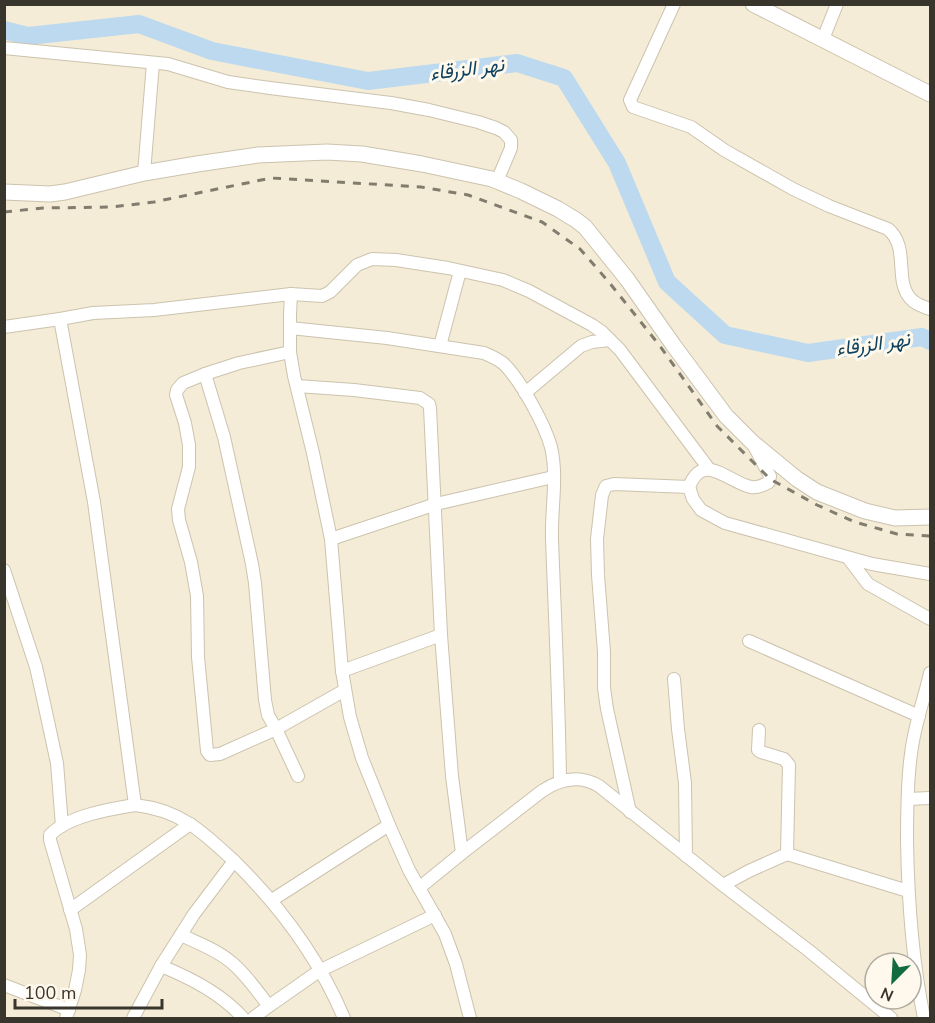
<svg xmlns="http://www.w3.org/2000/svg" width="935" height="1023" font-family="'Nunito Sans',Vazirmatn,sans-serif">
	<rect width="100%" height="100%" fill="#f4ecd6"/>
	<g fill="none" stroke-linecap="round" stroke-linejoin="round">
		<polyline stroke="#bcd9ef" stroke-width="18" points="4,30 28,36 139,24 212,51 368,81 517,63 564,78 617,163 667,282 725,335 808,353 922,337 930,341"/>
		<g stroke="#ccc3ae" stroke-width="14">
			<g id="minor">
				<path d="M674 4 630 100 633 107 691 127 724 150 793 189 829 206 888 229C911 248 892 283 913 301 918 305 924 307 930 309"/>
				<polyline points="823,39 837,4"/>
				<polyline points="4,48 168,64 228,82 270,88 391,103 429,110 478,122 496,128 504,132 511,140 511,148 497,181"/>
				<polyline points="144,173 153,63"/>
				<polyline points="291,294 290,315 290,352 294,376 313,453 331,539 342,671 350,717 362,758 389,825 409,870 445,934 456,964 470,1018"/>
				<polyline points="60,319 93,313 154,310 291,294 322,296 330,292 357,265 372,259 396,260 448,268 503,280 529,291 592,325 602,332 620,350 709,469"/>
				<path d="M4 327 60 319 94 502 135 805C110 809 68 816 50 835V840L76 929 80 955 79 970 75 990 66 1018"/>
				<path d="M290 328 387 338 484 353C491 356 498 359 504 364 521 381 545 425 551 447 558 477 551 509 552 539 555 620 559 700 560 781"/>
				<polyline points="440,346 460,271"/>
				<polyline points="290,352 239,363 205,374 183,383 177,390 176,395 185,423 189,445 189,467 178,509 179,520 191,562 197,596 198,657 207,751 210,755 220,754 276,729 298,776"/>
				<polyline points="205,374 224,437 252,564 255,583 265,700 268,715 276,729 345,690"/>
				<polyline points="297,386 354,390 420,398 429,404 430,408 441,635 452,776 462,853"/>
				<polyline points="525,393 581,346 592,342 610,340"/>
				<polyline points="689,487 693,499 701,510 725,523 872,564 930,574"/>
				<polyline points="331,539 436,504 553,477"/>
				<polyline points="849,559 868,584 930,619"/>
				<polyline points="4,570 36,667 44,703 57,763 62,826"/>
				<polyline points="749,641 919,716"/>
				<polyline points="342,671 441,635"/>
				<polyline points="674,679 678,729 685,783 686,856"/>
				<polyline points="908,799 930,798"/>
				<path d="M630 812 607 709 604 688V652L598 575 597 539 602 495 606 486 614 484 689 487C703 450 729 483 751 487 757 488 764 485 769 482L770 476 754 446"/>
				<polyline points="787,854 908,891"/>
				<path d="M234 861C280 906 319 959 344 1018"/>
				<polyline points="723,885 749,871 787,854 789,765 784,759 761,752 758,750 759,730"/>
				<path d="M419 888 462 853 542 791C560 779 579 774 599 786L723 885 808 950 891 1018"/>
				<polyline points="272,900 389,825"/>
				<polyline points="70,910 190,824"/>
				<path d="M181 935C198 943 217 950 231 962 246 974 257 991 269 1006"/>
				<path d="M161 966C191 978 222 994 243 1018"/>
				<polyline points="4,985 69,1010"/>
				<path d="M133 1018 161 966 194 914 234 861C202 831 180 810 135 805"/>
				<polyline points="253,1018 269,1006 319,971 435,915"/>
				<path d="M924 1018C912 959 908 901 907 841 907 812 907 782 911 754 914 726 924 700 930 673"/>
			</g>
		</g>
		<g stroke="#ccc3ae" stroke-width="17">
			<g id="tertiary">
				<polyline points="753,4 930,94"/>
				<polyline points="4,192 50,194 65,192 144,173 197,164 258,155 327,152 362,154 422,164 492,179 521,191 558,209 576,220 585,227 627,279 674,346 726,416 752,442 797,479 817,492 865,511 895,518 930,517"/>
			</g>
		</g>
		<use href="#minor" stroke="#fff" stroke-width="12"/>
		<use href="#tertiary" stroke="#fff" stroke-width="15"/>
		<polyline stroke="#817c6e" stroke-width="3" stroke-dasharray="8 8" stroke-linecap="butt" points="4,212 43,208 112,207 154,202 271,178 421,187 468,195 542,222 580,249 608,281 660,346 717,426 770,479 817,505 855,522 897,534 930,536"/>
	</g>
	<g text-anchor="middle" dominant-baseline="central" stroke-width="6" stroke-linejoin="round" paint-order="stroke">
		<g font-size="20" font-style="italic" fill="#0f415f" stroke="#fef9ec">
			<text transform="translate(467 69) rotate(-7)">نهر الزرقاء</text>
			<text transform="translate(873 344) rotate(-8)">نهر الزرقاء</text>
		</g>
	</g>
	<rect width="935" height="1023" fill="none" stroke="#38352c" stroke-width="12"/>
	<g transform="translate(893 981) rotate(204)"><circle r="28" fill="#fef9ec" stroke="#afab9f" stroke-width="1.5"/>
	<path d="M0-4.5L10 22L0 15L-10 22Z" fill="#116b3e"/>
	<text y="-9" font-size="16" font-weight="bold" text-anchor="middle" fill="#38352c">N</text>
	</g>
	<path d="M15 999v9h147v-9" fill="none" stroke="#38352c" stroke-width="3"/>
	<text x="24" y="999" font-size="18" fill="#38352c" stroke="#fef9ec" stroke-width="4.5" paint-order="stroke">100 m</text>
</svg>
